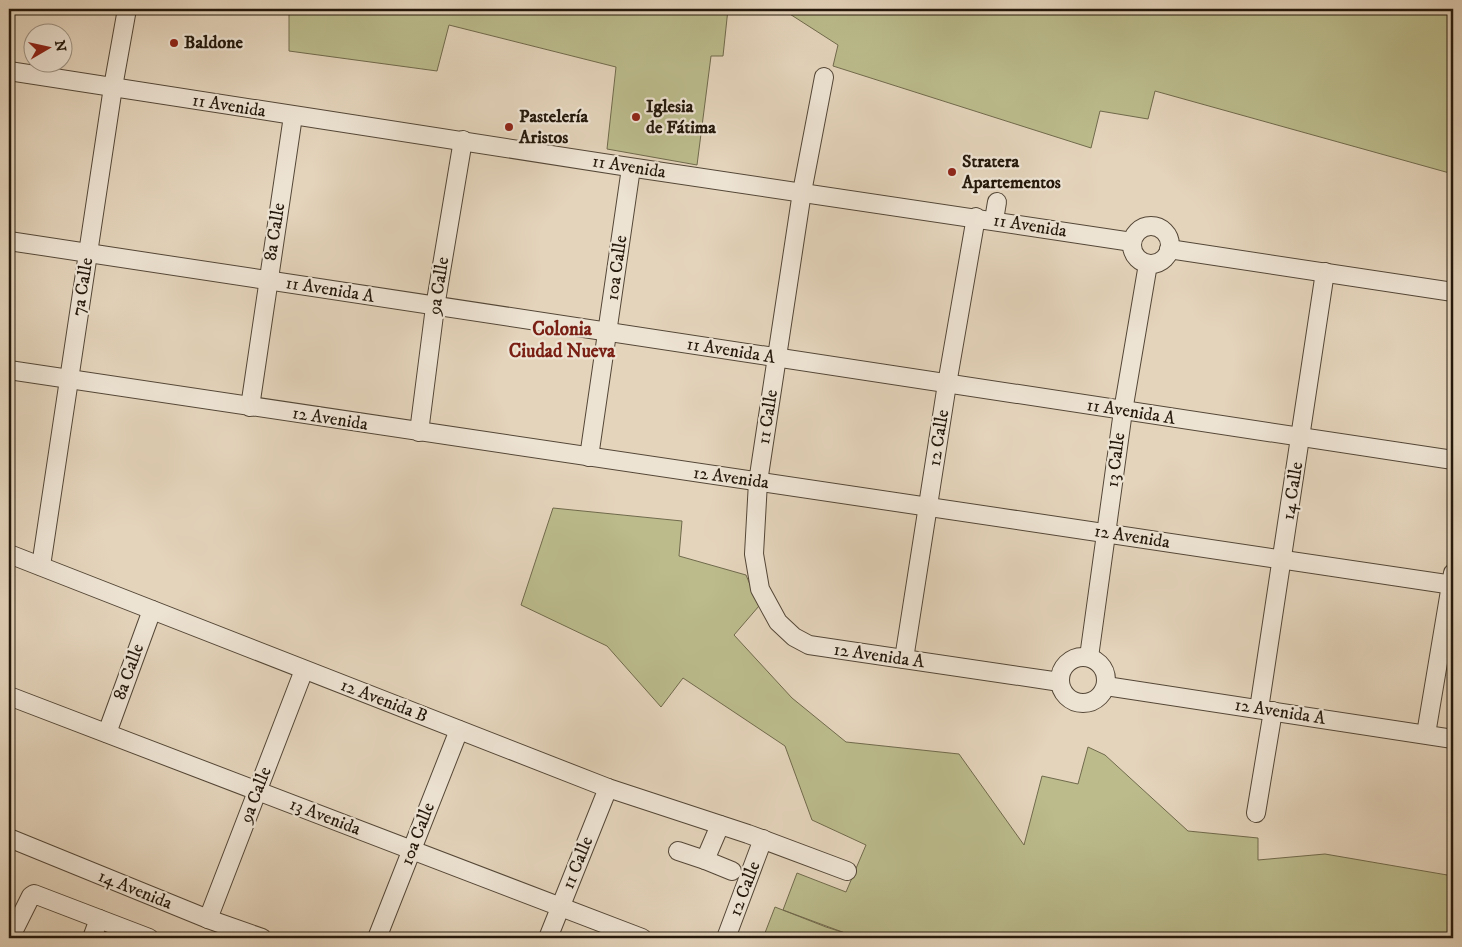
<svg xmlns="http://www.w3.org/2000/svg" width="1462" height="947" font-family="'IM FELL DW Pica',serif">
	<rect width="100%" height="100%" fill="#e4d4bb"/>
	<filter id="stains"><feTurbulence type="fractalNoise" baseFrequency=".004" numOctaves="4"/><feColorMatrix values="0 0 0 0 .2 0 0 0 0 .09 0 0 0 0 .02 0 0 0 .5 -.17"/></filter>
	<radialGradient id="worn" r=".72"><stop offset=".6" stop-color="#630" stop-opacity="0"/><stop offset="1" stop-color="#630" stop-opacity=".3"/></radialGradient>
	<g fill="#bbbb8c" stroke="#706a4c">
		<polygon points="289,9 728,9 723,56 711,56 697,165 607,149 616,67 449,25 437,71 289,51"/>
		<polygon points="782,9 1453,9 1453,174 1155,91 1148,119 1100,111 1091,148 833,66 838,45"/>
		<polygon points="553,508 682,521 679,556 746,575 759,606 734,635 792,698 846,742 959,754 1024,845 1042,776 1078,784 1088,747 1105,755 1188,831 1258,838 1258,860 1325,854 1453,876 1453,938 763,938 775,907 826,927 845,933 783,910 797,873 846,892 866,845 812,820 785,746 683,678 661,707 607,646 521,605"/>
	</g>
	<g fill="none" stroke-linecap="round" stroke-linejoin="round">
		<g stroke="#544737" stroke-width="20">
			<g id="minor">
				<path d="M9 71C216 103 422 135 629 167 797 193 965 216 1132 242"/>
				<polyline points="824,77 802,192 758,482 754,554 760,589 778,622 794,637 809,645 1060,682"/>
				<polyline points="994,220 997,202"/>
				<circle cx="1151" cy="245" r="19"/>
				<polyline points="9,241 1453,460"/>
				<polyline points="1169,249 1453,292"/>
				<polyline points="9,370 1453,585"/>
				<polyline points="250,407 293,116"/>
				<polyline points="419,432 435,307 463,140"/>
				<polyline points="589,457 631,168"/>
				<polyline points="9,554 608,788 748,834 847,871"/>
				<polyline points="41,566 113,87 127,9"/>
				<circle cx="1083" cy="680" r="23"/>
				<polyline points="1089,657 1123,411 1148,264"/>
				<polyline points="904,659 947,384 976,217"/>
				<polyline points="1106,686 1453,739"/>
				<polyline points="9,696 642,938"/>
				<polyline points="1259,709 1325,272"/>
				<polyline points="107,733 152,610"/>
				<polyline points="1426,734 1453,573"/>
				<polyline points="1256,813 1273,711"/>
				<polyline points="720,825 705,860 732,871"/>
				<polyline points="9,838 208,919 262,938"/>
				<polyline points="678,851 705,860"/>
				<polyline points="208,919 304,670"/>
				<polyline points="14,930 31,896 34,894 149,938"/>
				<polyline points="92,938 99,919"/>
				<polyline points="377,938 459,730"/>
				<polyline points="548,938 608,788"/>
				<polyline points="726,938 763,839"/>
			</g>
		</g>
		<use href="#minor" stroke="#ede3d3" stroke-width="18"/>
	</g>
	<g fill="#8f2418" stroke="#ede3d3" stroke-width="2">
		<circle cx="174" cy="43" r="5"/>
		<circle cx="636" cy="117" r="5"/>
		<circle cx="509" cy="127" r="5"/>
		<circle cx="952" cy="172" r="5"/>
	</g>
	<g text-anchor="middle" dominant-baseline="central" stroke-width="4.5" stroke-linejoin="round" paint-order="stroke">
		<g font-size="18" font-weight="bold" fill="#24180b" stroke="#ede3d3" text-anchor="start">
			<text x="184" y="43">Baldone</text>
			<text x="646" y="107">Iglesia<tspan x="646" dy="21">de Fátima</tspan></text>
			<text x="519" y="117">Pastelería<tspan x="519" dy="21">Aristos</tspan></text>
			<text x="962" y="162">Stratera<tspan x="962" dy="21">Apartementos</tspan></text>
		</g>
		<g font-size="18" fill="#24180b" stroke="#ede3d3">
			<text transform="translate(229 106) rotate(9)">11 Avenida</text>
			<text transform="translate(629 167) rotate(9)">11 Avenida</text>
			<text transform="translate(1030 226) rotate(9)">11 Avenida</text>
			<text transform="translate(275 232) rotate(-81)">8a Calle</text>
			<text transform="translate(617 268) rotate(-82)">10a Calle</text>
			<text transform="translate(439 286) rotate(-81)">9a Calle</text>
			<text transform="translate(83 287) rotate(-81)">7a Calle</text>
			<text transform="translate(330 290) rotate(9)">11 Avenida A</text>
			<text transform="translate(731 351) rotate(9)">11 Avenida A</text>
			<text transform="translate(1131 412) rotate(9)">11 Avenida A</text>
			<text transform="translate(768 417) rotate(-81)">11 Calle</text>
			<text transform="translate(330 419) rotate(9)">12 Avenida</text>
			<text transform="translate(939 438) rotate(-81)">12 Calle</text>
			<text transform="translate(1116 460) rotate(-83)">13 Calle</text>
			<text transform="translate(731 478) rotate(8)">12 Avenida</text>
			<text transform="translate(1293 491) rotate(-81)">14 Calle</text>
			<text transform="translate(1132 537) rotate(9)">12 Avenida</text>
			<text transform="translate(879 656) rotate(8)">12 Avenida A</text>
			<text transform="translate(129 672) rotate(-70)">8a Calle</text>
			<text transform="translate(384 701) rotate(21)">12 Avenida B</text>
			<text transform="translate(1280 712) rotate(9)">12 Avenida A</text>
			<text transform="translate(256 795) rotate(-69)">9a Calle</text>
			<text transform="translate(325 817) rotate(21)">13 Avenida</text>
			<text transform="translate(418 834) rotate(-69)">10a Calle</text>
			<text transform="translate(578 863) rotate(-68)">11 Calle</text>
			<text transform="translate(745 889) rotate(-69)">12 Calle</text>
			<text transform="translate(135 890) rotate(22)">14 Avenida</text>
		</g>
		<g font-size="19" font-weight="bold" fill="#7a1f14" stroke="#ede3d3">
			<text x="562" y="329">Colonia<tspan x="562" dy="22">Ciudad Nueva</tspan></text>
		</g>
	</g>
	<rect width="1462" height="947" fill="none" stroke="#e4d4bb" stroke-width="30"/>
	<rect x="10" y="10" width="1442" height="927" fill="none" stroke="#24180b" stroke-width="2.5"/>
	<rect x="15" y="15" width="1432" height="917" fill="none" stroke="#24180b"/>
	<g transform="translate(48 48) rotate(81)"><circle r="24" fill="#ede3d3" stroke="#9d9283"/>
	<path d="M0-4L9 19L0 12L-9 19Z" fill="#8f2418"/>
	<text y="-8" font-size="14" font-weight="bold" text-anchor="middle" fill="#24180b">N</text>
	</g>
	<rect width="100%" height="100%" filter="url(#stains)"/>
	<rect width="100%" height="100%" fill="url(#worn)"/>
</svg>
